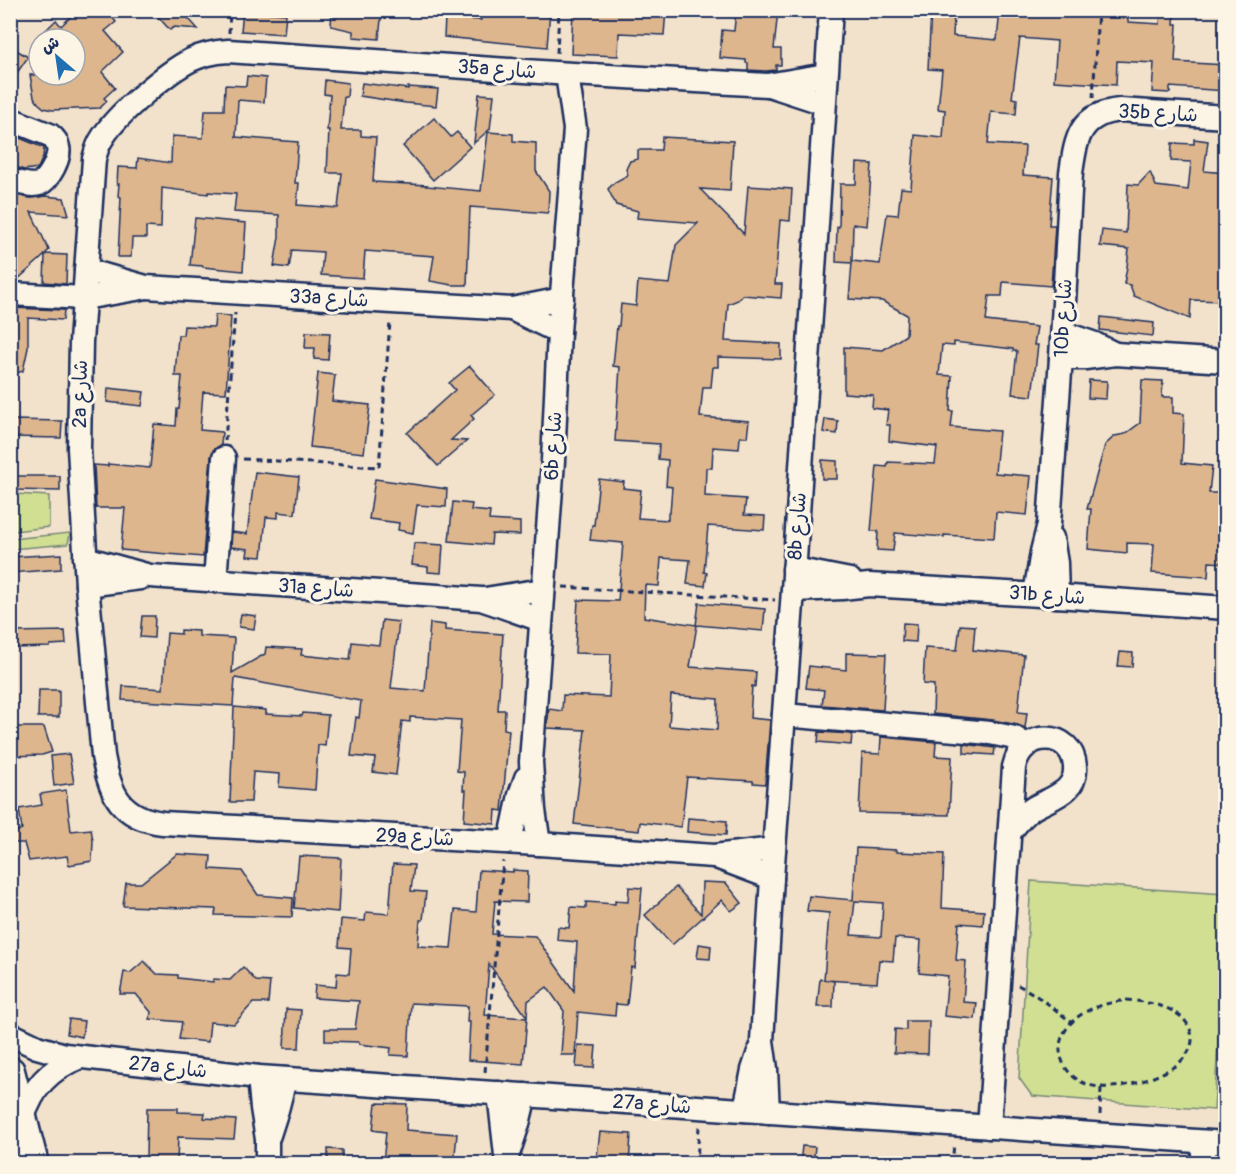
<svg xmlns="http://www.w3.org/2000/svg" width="1236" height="1174" font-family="Pangolin,'Playpen Sans Arabic',sans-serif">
	<rect width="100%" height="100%" fill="#f3e2cb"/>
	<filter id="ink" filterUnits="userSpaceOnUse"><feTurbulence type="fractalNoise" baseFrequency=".0167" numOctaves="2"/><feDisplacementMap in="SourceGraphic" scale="12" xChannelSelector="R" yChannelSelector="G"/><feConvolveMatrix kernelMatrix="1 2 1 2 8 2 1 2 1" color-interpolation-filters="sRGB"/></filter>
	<g filter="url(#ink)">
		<g fill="#d0df92" stroke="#768778" stroke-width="1.5">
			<polygon points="15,494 49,496 49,527 14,531"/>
			<polygon points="70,533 68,544 11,549 11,539"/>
			<polygon points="1031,881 1225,894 1225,927 1214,1110 1032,1096 1019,1078"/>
		</g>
		<g fill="#deb68e" stroke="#1b2f5e" stroke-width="1.5" fill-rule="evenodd">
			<polygon points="78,10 106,10 116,22 105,31 123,52 102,72 115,88 104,98 107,101 100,108 52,110 44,108 38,103 34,97 30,75 75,75 75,39 46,39 49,36 45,31 56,20 61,26"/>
			<polygon points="152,10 181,10 198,29 174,27 170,30"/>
			<polygon points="332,10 382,10 379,39 353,37 353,31 331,26"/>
			<polygon points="482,10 550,10 547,47 444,37 445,18 481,20"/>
			<polygon points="573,10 666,10 664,35 619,33 618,56 571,54"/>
			<polygon points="736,10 778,10 774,49 781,49 781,65 776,65 776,70 766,71 748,70 748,63 746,63 746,60 720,58 722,30 734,31"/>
			<polygon points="931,10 954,10 953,36 997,40 1000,10 1128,10 1128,22 1160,24 1161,10 1175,10 1174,24 1177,24 1175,62 1226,65 1226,91 1170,87 1170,93 1152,92 1154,63 1117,61 1116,85 1054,81 1057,41 1020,38 1012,98 1017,99 1016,114 991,112 988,144 1025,146 1023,175 1053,177 1049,225 1055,225 1051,286 1003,282 1002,296 989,296 986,321 1037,327 1034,345 1038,345 1032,396 1012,394 1017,351 1013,351 1013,349 954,342 954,346 942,345 939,375 952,376 950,411 953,411 951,427 999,431 995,473 1031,476 1027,515 996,512 994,538 944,535 944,537 895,533 893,551 877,550 878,531 871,531 877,466 887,467 888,462 935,464 937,447 889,441 890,425 886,425 888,410 872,408 873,395 844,393 844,347 883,350 906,335 907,315 882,301 849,299 852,263 836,262 837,227 839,227 840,184 856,184 857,163 872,164 867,226 853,224 852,261 880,264 887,214 898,215 901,188 911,189 915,135 943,138 945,110 938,109 942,70 928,69"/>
			<polygon points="243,11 286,14 284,34 241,31"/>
			<polygon points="10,46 28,57 10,83"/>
			<polygon points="247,76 266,78 264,102 238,100 236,137 298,142 295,183 299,183 297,205 338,208 342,173 327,173 329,130 327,130 330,95 324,94 325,80 348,83 347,97 344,97 341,130 361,130 361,136 376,137 373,182 427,185 426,186 481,191 488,132 513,134 513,141 536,143 536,171 549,191 548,213 470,207 467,285 452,285 430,281 434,256 365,251 363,278 321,275 323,252 292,250 289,268 274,266 279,237 279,215 234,212 236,194 208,192 208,194 162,188 161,228 146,227 146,238 132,238 131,257 118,257 121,197 118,196 119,184 117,184 118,167 137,168 138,158 171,163 172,136 203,138 205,110 224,110 225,85 246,86"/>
			<polygon points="362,83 408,89 408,87 438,89 436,106 406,103 360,96"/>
			<polygon points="479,94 494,95 490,129 474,143"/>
			<polygon points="434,118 451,137 457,132 470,147 433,180 403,146"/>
			<polygon points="10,134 44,148 43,157 38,168 24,170 10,165"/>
			<path d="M662 137 733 141 730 191 700 189 744 234 748 186 792 189 790 221 780 220 775 284H782L781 298 742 295 738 300 728 304 725 341 781 344V359L718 357V367H713L711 387H703L700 417 749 421 747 437H740L739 449 713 447 712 468H706L705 496 746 499 744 515 765 516 764 530 708 526 704 572 707 573 705 586 687 584 690 560 661 558 659 586 645 585 644 617 696 625 699 603 765 609 763 631 697 625 690 667 756 672 755 687 752 686 750 718 770 720 765 784 753 783V781L687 777 681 827 640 822 639 831 574 824 585 730 547 728 549 709 562 711 563 695 609 697 611 654 575 653 578 600 618 601 623 543 590 540 592 525H594L599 479 624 482 623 488 641 490 638 518 668 520V513H670L672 487 666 486 668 460 658 459 659 444 615 441 620 367 613 366 617 326H619L621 304 636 306 638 281 670 284 676 245 698 223 637 218 638 211 616 205 608 189 615 182 628 175 626 169 630 161 638 159V150H661ZM671 695 718 699 717 730 669 726Z"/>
			<polygon points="1194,139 1208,141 1204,171 1226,173 1226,202 1224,202 1219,253 1226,254 1226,301 1191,300 1190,319 1134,296 1130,285 1124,284 1127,267 1129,249 1100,246 1102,230 1126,233 1128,184 1138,185 1150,172 1156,186 1188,190 1191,162 1171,161 1172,143 1194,144"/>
			<polygon points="10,194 31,198 45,196 64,198 69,215 31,212 49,250 45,254 67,255 66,284 44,282 45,255 16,281 10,281"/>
			<polygon points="195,218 246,223 243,271 203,267 203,266 190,265"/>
			<polygon points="10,308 64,310 63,320 28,318 28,348 23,371 10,375"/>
			<polygon points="215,315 231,316 226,393 203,392 200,430 222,432 221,445 213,450 211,457 203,557 121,550 125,508 96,508 94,465 108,466 108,464 150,468 154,424 176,426 177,409 179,409 182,376 175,376 178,335 183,335 184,326 214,327"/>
			<polygon points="1101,317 1154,323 1153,336 1100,330"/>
			<polygon points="306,332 330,333 328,360 314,359 315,348 305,348"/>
			<polygon points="470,366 495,395 471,415 474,419 451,440 467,441 438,466 407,433 455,390 449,383"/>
			<polygon points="318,373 335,375 332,401 370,405 364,453 310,447"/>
			<polygon points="1089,380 1107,381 1106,399 1088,398"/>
			<polygon points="1142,380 1163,381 1162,397 1173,397 1173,413 1184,414 1182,463 1212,466 1209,493 1226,493 1226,563 1209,562 1208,577 1152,573 1154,544 1127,543 1127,553 1088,549 1091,509 1087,509 1105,445 1115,436 1125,434 1140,423"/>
			<polygon points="108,388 144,392 142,406 107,402"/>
			<polygon points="825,419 838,421 837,434 823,432"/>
			<polygon points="14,420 62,421 61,438 10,437 10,422 14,422"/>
			<polygon points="822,460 837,461 837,479 822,479"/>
			<polygon points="255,472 299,477 295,514 278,512 278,518 266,517 262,557 247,556 248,549 231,547 232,532 247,534"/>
			<polygon points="13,476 60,476 60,491 13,490"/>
			<polygon points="375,479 447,489 446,507 417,505 413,533 398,530 399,523 369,519"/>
			<polygon points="453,502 472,504 471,510 490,512 489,520 520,522 520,535 492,534 491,545 449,541"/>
			<polygon points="414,543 443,545 441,573 428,572 428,567 412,565"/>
			<polygon points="61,554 61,569 10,573 10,557"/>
			<polygon points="241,614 256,616 254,629 239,627"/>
			<polygon points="142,616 155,616 154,638 140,637"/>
			<polygon points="382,620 399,622 391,688 425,691 430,623 445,625 445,630 503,634 498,710 505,710 504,729 509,730 502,811 496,810 495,824 464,821 466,790 463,790 464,772 457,771 461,720 410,717 410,722 402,721 396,775 373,772 375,758 351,756 356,717 359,718 361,701 235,678 233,706 122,700 123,686 163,689 167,633 181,634 181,630 199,631 199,636 234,638 232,673 265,654 266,647 302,649 301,655 350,660 352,642 379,645"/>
			<polygon points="903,623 917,624 916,642 902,641"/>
			<polygon points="960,625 975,626 973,650 1024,655 1018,712 1027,713 1025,728 1018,725 993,720 933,714 934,685 923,684 925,648 957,650"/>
			<polygon points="65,631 66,644 50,645 50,647 13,648 13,632"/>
			<polygon points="1120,652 1133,653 1132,667 1118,666"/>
			<polygon points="846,653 886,654 883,710 822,705 824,690 806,688 809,666 846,670"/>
			<polygon points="39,690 59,690 59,717 38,717"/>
			<polygon points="234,707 266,710 266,714 302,716 303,713 328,715 325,746 318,745 315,790 279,787 280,774 253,772 251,802 230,802"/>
			<polygon points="10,727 44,727 52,752 42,755 10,756"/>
			<polygon points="819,732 852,734 851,745 818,742"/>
			<polygon points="881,737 936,742 935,756 952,757 949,815 859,813 862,753 880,754"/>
			<polygon points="964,744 995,748 994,755 964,753"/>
			<polygon points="69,754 74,783 54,786 51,756"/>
			<polygon points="66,790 71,831 91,829 93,841 92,861 69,865 67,856 29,861 24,843 10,843 10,834 22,829 19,809 42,805 40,794"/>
			<polygon points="688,818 727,821 726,835 687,832"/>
			<path d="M856 848 897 850V852L944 854 942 908 984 911 983 925 959 923 956 960 966 961 963 1002 977 1003 975 1019 944 1016 948 976 919 973 921 940 895 938 893 961 879 960 877 983 824 980 829 913 807 911 809 896 853 900ZM855 901 883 903 881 937 851 935Z"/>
			<polygon points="177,854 211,856 210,869 242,871 258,895 293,898 292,917 215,915 216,909 123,906 126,883 141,883"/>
			<polygon points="299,856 341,858 338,912 294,908"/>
			<polygon points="393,864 414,865 411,891 426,892 423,920 420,920 418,946 451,948 455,910 476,912 479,870 513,872 513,870 528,871 527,902 495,901 492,934 535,936 574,991 577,942 557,940 558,927 569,928 571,907 586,908 586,902 615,904 615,901 628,902 629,887 642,888 635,968 631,967 627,1005 616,1004 615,1016 578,1012 575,1055 561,1055 564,1011 547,987 528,1001 527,1017 489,964 485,1015 527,1018 523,1064 468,1060 470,1022 467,1022 468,1006 411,1003 408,1056 390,1055 391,1048 359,1044 359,1042 325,1041 325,1029 355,1029 359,1001 314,998 315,985 336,987 337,973 349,974 351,948 339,947 341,919 365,921 366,912 389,914"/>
			<polygon points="702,882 726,883 742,903 731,911 722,900 672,945 645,915 676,887 701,914"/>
			<polygon points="699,944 711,946 710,959 697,958"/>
			<polygon points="144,961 157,974 178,975 178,978 213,982 213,979 230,980 243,967 256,981 270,982 268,1003 253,1003 234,1024 210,1022 208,1042 179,1039 182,1022 150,1019 151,1012 136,994 120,994 124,972 130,973"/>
			<polygon points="820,979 834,981 833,1007 817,1007"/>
			<polygon points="286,1009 301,1010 299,1048 284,1048"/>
			<polygon points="69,1019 84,1021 82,1037 67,1034"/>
			<polygon points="906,1021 929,1021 928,1054 894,1053 895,1029 906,1030"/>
			<polygon points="578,1045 596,1046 594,1068 576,1067"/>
			<polygon points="376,1103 407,1104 406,1130 457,1134 454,1164 383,1164 386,1132 373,1130"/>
			<polygon points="147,1108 178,1108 178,1112 205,1113 204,1118 236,1120 234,1139 178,1137 177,1162 146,1158"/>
			<polygon points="600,1132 631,1134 629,1164 596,1164"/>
			<polygon points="802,1146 815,1147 813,1164 800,1164"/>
			<polygon points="328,1149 342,1150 342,1164 328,1164"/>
		</g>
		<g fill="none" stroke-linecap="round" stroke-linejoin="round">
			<g stroke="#1b2f5e" stroke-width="27">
				<g id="minor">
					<polyline points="769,85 824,103"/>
					<path d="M10 119 50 135C54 138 57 141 58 147 61 157 49 180 39 184 30 187 19 182 10 180"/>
					<polyline points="86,270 146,287 392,302 512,309 562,299"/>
					<polyline points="10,294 84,298 142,288"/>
					<polyline points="512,309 559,332"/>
					<polyline points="1063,333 1095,344 1115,354"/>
					<polyline points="1061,358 1085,358 1115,354 1226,361"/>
					<polyline points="1052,538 1056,563 1057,596"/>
					<polyline points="85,558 150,576 481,599 493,603 541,620"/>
					<polyline points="794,569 850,580"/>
					<polyline points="215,581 224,458"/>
					<polyline points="87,585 140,578"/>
					<polyline points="793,590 842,588 869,585 1057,596 1226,608"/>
					<path d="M1035 594 1042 552 1049 524 1061 358 1071 173C1076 139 1079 114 1120 110L1226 117"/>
					<polyline points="485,599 543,590"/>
					<polyline points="784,715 990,733 1015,738 1026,745"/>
					<polyline points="510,842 520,795 526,778"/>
					<polyline points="539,844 534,810 531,762 553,461 559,332 575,129 567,74"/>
					<path d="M774 849 714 856 539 844 163 823C121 818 110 794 103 756L87 585 79 448 81 342 94 159C96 151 98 144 103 137 117 114 167 72 191 60 203 54 215 52 228 51L555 73 767 85 826 75"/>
					<polyline points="719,858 772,878"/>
					<polyline points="10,1034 37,1047 65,1055 259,1077 1226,1143"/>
					<polyline points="259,1077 262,1108 267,1139 267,1164"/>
					<polyline points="499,1093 507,1164"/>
					<polyline points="745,1110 753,1070 759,1052"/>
					<polyline points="768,1112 766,1069 762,1041 772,878 793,590 831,10"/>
					<path d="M22 1120C33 1087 48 1070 80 1057"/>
					<path d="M989 1127 1014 767C1022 728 1073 730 1075 767 1077 793 1049 798 1032 809 1023 815 1016 824 1010 832"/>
					<polyline points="269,1135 277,1110 285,1079"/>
					<polyline points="1202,1142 1204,1164"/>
					<polyline points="508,1154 518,1124 525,1095"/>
				</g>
			</g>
			<g stroke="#1b2f5e" stroke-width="33">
				<polyline id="major" points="10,1071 34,1164"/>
			</g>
			<g stroke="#1b2f5e" stroke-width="3" stroke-dasharray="6 4.5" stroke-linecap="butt">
				<polyline points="229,33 230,10"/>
				<polyline points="557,53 559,10"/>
				<polyline points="1093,98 1098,10"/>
				<polyline points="225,441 235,313"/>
				<polyline points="243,459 379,467 390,322"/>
				<polyline points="563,587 775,600"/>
				<path d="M1018 985C1037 995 1054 1008 1071 1022"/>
				<path d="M1126 1000C1149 1002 1188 1007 1192 1037 1193 1047 1186 1057 1178 1064 1165 1073 1148 1080 1132 1084 1123 1086 1111 1088 1101 1087 1080 1086 1062 1072 1060 1051 1059 1041 1064 1030 1072 1022 1086 1008 1106 1003 1126 1000Z"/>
				<polyline points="485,1072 503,861"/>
				<polyline points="1100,1115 1101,1088"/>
				<polyline points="697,1164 699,1126"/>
				<polyline points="952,1164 954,1144"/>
			</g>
			<use href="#minor" stroke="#fcf5e5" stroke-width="22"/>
			<use href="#major" stroke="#fcf5e5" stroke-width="28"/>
		</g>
	</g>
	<g text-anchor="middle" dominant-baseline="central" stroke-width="6" stroke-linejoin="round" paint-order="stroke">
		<g font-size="20" fill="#1b2f5e" stroke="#fcf5e5">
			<text transform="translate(497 69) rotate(4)">35a شارع</text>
			<text transform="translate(1158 113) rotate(3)">35b شارع</text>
			<text transform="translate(329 298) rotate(3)">33a شارع</text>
			<text transform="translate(1063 318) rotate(-87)">10b شارع</text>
			<text transform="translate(80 394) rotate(-89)">2a شارع</text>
			<text transform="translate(553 446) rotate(-87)">6b شارع</text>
			<text transform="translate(797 526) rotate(-86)">8b شارع</text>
			<text transform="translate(316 588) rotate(4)">31a شارع</text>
			<text transform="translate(1047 595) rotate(4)">31b شارع</text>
			<text transform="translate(415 837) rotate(3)">29a شارع</text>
			<text transform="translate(168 1067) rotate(6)">27a شارع</text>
			<text transform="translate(652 1104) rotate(4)">27a شارع</text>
		</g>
	</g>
	<rect width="1236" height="1174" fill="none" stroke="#fcf5e5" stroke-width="36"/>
	<rect x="18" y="18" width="1200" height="1138" fill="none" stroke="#1b2f5e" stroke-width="2" filter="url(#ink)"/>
	<g transform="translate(57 57) rotate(331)"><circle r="28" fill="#fcf5e5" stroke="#a2a6af" stroke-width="1.5"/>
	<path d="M0-4.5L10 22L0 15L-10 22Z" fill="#1f6fb2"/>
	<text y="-9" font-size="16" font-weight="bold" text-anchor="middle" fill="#1b2f5e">ش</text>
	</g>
</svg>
